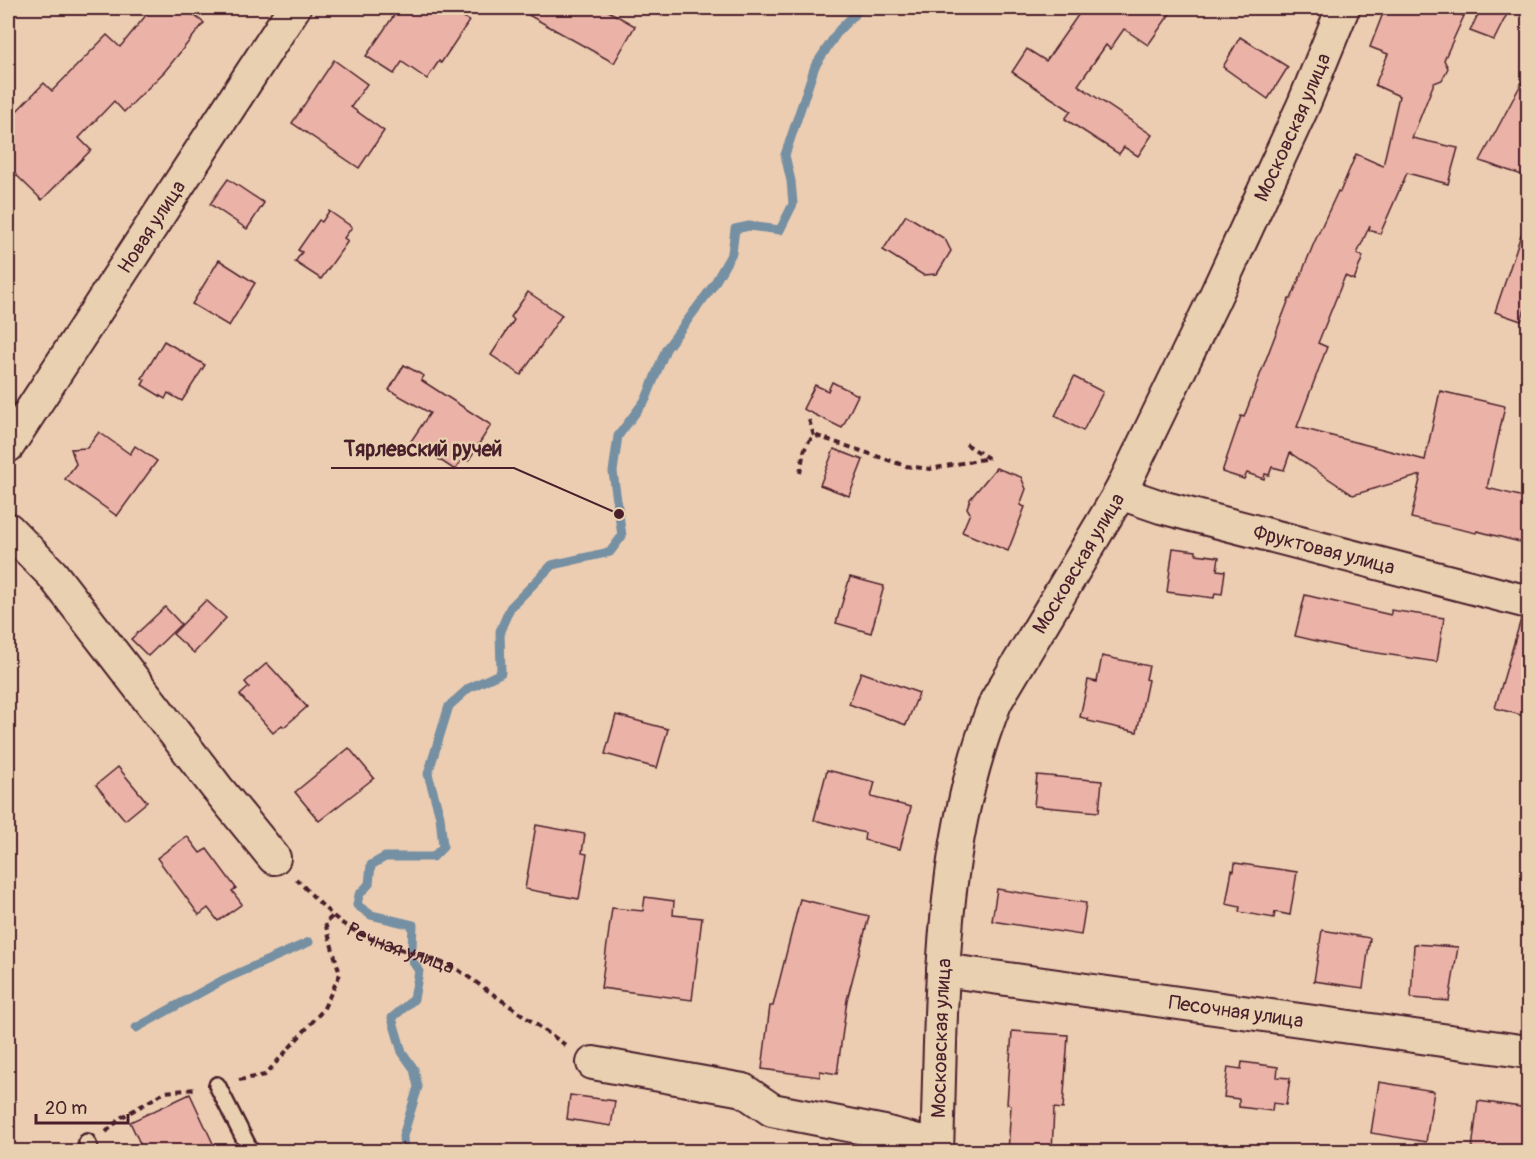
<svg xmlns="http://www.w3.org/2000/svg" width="1536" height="1159" font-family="Pangolin,sans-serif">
	<rect width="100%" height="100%" fill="#eccdb1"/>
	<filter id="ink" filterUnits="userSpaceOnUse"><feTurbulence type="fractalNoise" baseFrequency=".0167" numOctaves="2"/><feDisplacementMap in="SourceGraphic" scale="12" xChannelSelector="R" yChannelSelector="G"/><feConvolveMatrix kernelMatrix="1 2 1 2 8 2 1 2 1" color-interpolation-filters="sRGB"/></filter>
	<g filter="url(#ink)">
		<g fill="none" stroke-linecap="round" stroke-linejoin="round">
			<g stroke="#758fa3" stroke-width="9">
				<polyline points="412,947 413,925 371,915 357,905 359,895 369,884 371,865 385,857 433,857 443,847 440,816 428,774 449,706 469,688 501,673 500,631 510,608 552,565 610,552 622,536 613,472 618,436 646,399 666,349 713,286 732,253 735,229 749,226 780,230 793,204 791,181 785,155 815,66 839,30 861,8"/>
				<polyline points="136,1028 225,979 309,942"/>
				<polyline points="404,1152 403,1136 418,1087 414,1069 402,1052 392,1018 414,999 419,971 413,962"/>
			</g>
		</g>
		<g fill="#ebb3a7" stroke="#4a1f2b" stroke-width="1.5">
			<polygon points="152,8 184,8 204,23 165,71 124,112 114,101 79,138 91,150 42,200 8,167 8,120 44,83 52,91 107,35 120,47"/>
			<polygon points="399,8 451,8 469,21 441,63 439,61 427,79 402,62 394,74 366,56"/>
			<polygon points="516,8 603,8 635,26 614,63"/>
			<polygon points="1083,8 1174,8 1148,45 1124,29 1110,49 1106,45 1078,85 1152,135 1138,156 1124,147 1119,154 1065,119 1071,111 1012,72 1027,49 1046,61"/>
			<polygon points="1385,8 1443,8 1464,16 1444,60 1448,68 1442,80 1434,83 1412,138 1458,148 1448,184 1407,173 1380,234 1369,230 1370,225 1357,254 1363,256 1354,280 1345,276 1318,343 1327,347 1297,427 1425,460 1440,391 1505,406 1487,488 1528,498 1528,544 1477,531 1476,533 1411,518 1421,475 1353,495 1290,453 1284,470 1272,467 1269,475 1265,474 1264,479 1247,473 1244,479 1222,472 1241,416 1244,417 1289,299 1291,299 1314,243 1338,191 1340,192 1356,154 1383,166 1399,96 1375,85 1388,54 1370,47"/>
			<polygon points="1481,8 1510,8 1494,40 1470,31"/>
			<polygon points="1240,37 1288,67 1268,99 1223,67"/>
			<polygon points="334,60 367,84 351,107 384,131 359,168 292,123"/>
			<polygon points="1528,71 1528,177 1480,161"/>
			<polygon points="228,179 264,203 247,229 210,204"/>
			<polygon points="329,211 352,227 344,238 348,241 321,279 295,262 302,252 298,250 319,220 322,222"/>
			<polygon points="906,215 945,239 951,251 937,274 923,275 883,250"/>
			<polygon points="1524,226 1528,227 1528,300 1521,321 1495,312"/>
			<polygon points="219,260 255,283 229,326 192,304"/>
			<polygon points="528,292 562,315 521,375 491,355 514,320 511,317"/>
			<polygon points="164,341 205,365 182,401 168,393 165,399 142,385 145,380 142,378"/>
			<polygon points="404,365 424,376 421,380 491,425 468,461 463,458 455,470 411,441 430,413 389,390"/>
			<polygon points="1074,377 1103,392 1083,431 1055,416"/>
			<polygon points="832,382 858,395 842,428 803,409 815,385 828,391"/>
			<polygon points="99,432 130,454 135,446 157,461 117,516 65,479 76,464 71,449 87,448"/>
			<polygon points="834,449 863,460 849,496 820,485"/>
			<polygon points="996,468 1021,477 1026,489 1020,505 1025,507 1008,551 962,532 970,513 967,508 970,499"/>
			<polygon points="1173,548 1196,551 1196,554 1219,557 1217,570 1225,571 1222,594 1215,593 1214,598 1167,592"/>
			<polygon points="850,577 884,586 871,633 836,623"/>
			<polygon points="1305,595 1391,615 1391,610 1444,618 1437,662 1351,649 1295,636"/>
			<polygon points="206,600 226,618 194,653 173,634"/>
			<polygon points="165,607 181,624 148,656 131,639"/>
			<polygon points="1521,619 1528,619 1528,717 1495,708"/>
			<polygon points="1102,656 1149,666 1146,679 1148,680 1137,732 1088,721 1088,719 1080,717 1088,680 1097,682"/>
			<polygon points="267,663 307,707 284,727 282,725 273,733 240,695 249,687 245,682"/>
			<polygon points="861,672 919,693 906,725 849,704"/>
			<polygon points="616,715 668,729 657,768 605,754"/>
			<polygon points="349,748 374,778 319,821 295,792"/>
			<polygon points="118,767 147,802 125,820 96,785"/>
			<polygon points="827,770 875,782 871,797 911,807 900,849 864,840 865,833 814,820"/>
			<polygon points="1037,775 1102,781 1099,812 1034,806"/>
			<polygon points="536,825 585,834 582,853 587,854 579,899 525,889"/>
			<polygon points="187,836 200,853 207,849 236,888 232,891 242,904 218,921 208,908 199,915 157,858"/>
			<polygon points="1235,863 1297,872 1290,915 1275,912 1274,918 1239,912 1240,907 1226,904 1232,870 1234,871"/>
			<polygon points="997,889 1086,903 1081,935 992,921"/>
			<polygon points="645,897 674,901 673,915 702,918 692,1000 601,988 612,908 643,911"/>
			<polygon points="800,899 869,916 847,1000 837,1074 820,1071 820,1077 762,1069 770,1006 773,1006"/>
			<polygon points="1322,930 1370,938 1363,988 1314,981"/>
			<polygon points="1414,944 1458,947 1449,1001 1411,998"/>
			<polygon points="1012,1031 1068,1035 1063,1109 1054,1108 1052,1152 1008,1152 1011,1105 1007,1104"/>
			<polygon points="1242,1062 1278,1067 1277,1077 1290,1078 1286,1105 1273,1103 1272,1111 1239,1107 1239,1099 1224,1097 1228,1067 1241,1069"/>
			<polygon points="1379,1082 1434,1091 1426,1142 1371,1133"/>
			<polygon points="190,1094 217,1152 144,1152 130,1122"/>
			<polygon points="570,1095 615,1101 611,1126 567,1119"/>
			<polygon points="1478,1101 1528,1108 1528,1152 1494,1152 1472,1149"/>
		</g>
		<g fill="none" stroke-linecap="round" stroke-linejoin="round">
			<g stroke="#4a1f2b" stroke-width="20">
				<g id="lane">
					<polyline points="217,1085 251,1152"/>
					<polyline points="87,1142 91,1152"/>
				</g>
			</g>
			<g stroke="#4a1f2b" stroke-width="36">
				<g id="street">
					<path id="s2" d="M8 446 294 8"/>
					<path id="s3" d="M1120 493 1161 507 1528 602"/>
					<polyline points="8,529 52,574 217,788 274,858"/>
					<path id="s4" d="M943 970 1528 1052"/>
					<polyline points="593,1063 743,1090 772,1110 884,1132 937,1146"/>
					<path id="s5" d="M937 1152C942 1000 938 843 996 701L1120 493 1214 299 1303 106 1343 8"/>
				</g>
			</g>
			<g stroke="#4a1f2b" stroke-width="4" stroke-dasharray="6 4.5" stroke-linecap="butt">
				<polyline points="809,420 814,436"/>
				<polyline points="966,444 988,458"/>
				<path d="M800 473C803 460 803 439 817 436L906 466 930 469 989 458"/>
				<path id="s1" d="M296 879C311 893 330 916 348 927 382 947 422 953 457 969L567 1046"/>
				<polyline points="239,1080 265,1075 323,1010 340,974 325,923 334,915"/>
				<polyline points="106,1132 122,1117 165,1092 196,1089"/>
			</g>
			<use href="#lane" stroke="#e8d0b0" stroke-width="15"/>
			<use href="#street" stroke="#e8d0b0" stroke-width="32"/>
		</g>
	</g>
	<g text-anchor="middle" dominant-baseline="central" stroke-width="4.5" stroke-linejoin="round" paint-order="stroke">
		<g font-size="20" fill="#4a1f2b" stroke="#e8d0b0">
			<text stroke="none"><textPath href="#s5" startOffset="1104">Московская улица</textPath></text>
			<text stroke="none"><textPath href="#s2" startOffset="262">Новая улица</textPath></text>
			<text stroke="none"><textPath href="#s3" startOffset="212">Фруктовая улица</textPath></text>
			<text stroke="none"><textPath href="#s5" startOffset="618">Московская улица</textPath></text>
			<text stroke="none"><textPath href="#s1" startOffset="128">Речная улица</textPath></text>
			<text stroke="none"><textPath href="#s4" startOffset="296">Песочная улица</textPath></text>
			<text stroke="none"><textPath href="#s5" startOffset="114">Московская улица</textPath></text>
		</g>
	</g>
	<path fill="none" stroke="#4a1f2b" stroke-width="2" d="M619 514L514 468H331"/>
	<circle fill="#4a1f2b" stroke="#e8d0b0" stroke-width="2" cx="619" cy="514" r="6"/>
	<g font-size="21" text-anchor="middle" font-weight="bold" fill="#4a1f2b" stroke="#e8d0b0" stroke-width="4.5" stroke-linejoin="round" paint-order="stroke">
		<text x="423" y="456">Тярлевский ручей</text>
	</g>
	<rect width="1536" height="1159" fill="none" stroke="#e8d0b0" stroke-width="30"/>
	<rect x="15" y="15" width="1506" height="1129" fill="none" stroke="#4a1f2b" stroke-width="2" filter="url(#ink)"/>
	<path d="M36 1114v9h92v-9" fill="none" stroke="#4a1f2b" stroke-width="3"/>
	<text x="45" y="1114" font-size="18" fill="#4a1f2b" stroke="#e8d0b0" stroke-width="4.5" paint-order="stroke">20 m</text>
</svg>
